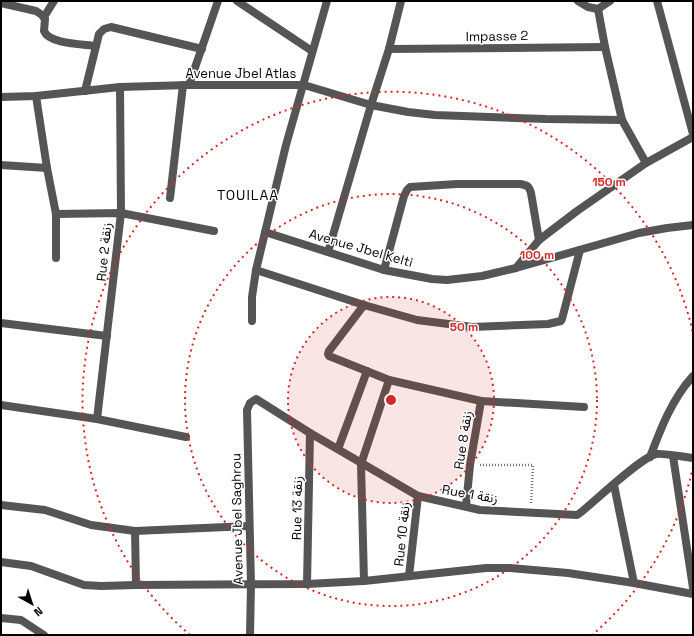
<svg xmlns="http://www.w3.org/2000/svg" width="694" height="636" font-family="'Space Grotesk','Noto Sans Arabic',sans-serif">
	<rect width="100%" height="100%" fill="#fff"/>
	<g fill="none" stroke-linecap="round" stroke-linejoin="round">
		<polyline stroke="#777" stroke-width="2.5" stroke-dasharray="1 2" stroke-linecap="butt" points="480,465 533,465 531,504"/>
		<g stroke="#555" stroke-width="8">
			<polyline points="237,1 312,51"/>
			<polyline points="578,1 588,7 598,9 610,1"/>
			<polyline points="657,1 693,134"/>
			<path d="M1 3 36 11 42 15 45 19 44 31C49 44 83 44 96 46"/>
			<polyline points="598,9 605,47 622,120 646,163"/>
			<polyline points="44,17 54,1"/>
			<polyline points="389,49 605,47"/>
			<polyline points="189,85 218,1"/>
			<polyline points="85,91 99,34 104,29 111,27 202,49"/>
			<polyline points="36,96 47,168 56,214 56,258"/>
			<polyline points="1,97 36,96 120,87 189,85 304,85 371,105 408,112 435,115 546,119 622,120"/>
			<polyline points="1,165 47,168"/>
			<polyline points="170,198 183,85"/>
			<polyline points="56,214 121,213 214,231"/>
			<polyline points="265,232 384,270 432,279 447,280 482,276 516,268 539,240 577,211 646,163 693,137"/>
			<polyline points="328,252 371,105 389,49 401,1"/>
			<polyline points="516,268 639,233 667,228 693,225"/>
			<polyline points="256,270 364,305 417,320 472,327 548,324 561,321 562,319 580,250"/>
			<path d="M384 270 404 196 407 190 410 187 457 184H520C527 185 529 186 531 193L539 240"/>
			<polyline points="364,305 329,351 328,354 329,356 389,380 481,401 584,407"/>
			<polyline points="252,321 252,297 256,270 286,145 327,1"/>
			<polyline points="1,323 107,336"/>
			<polyline points="1,405 97,419 186,437"/>
			<polyline points="97,419 121,213 120,87"/>
			<polyline points="338,449 367,371"/>
			<polyline points="673,456 693,588"/>
			<path d="M650 457C661 428 672 399 693 376"/>
			<polyline points="614,485 634,583"/>
			<polyline points="1,505 45,510 91,525 135,531 249,526"/>
			<polyline points="466,506 470,465 481,401"/>
			<polyline points="135,531 136,585"/>
			<polyline points="1,562 31,566 84,585 101,586 136,585 307,584 364,581 486,568 510,568 568,573 634,583 693,594"/>
			<polyline points="409,576 418,496"/>
			<polyline points="364,581 361,464 389,380"/>
			<polyline points="307,584 310,433"/>
			<polyline points="1,618 21,620 44,635"/>
			<path d="M250 635 251 584 247 410 250 403 256 399 310 433 418 496 480 510 577 515 580 513C595 501 640 458 656 454 664 453 684 457 693 458"/>
		</g>
	</g>
	<circle cx="391" cy="400" r="103" fill="#d62828" fill-opacity=".12"/>
	<g fill="none" stroke="#d62828" stroke-width="2" stroke-dasharray="2 4">
		<circle cx="391" cy="400" r="103"/>
		<circle cx="391" cy="400" r="206"/>
		<path d="M693 467A309 309 0 0 1 592 635M190 635A309 309 0 1 1 693 333"/>
	</g>
	<g text-anchor="middle" dominant-baseline="central" stroke-width="3" stroke-linejoin="round" paint-order="stroke">
		<g font-size="13" fill="#000" stroke="#fff">
			<text transform="translate(497 36) rotate(-1)">Impasse 2</text>
			<text x="241" y="73">Avenue Jbel Atlas</text>
			<text transform="translate(361 248) rotate(16)">Avenue Jbel Kelti</text>
			<text transform="translate(104 252) rotate(-84)">Rue 2 زنقة</text>
			<text transform="translate(463 440) rotate(-81)">Rue 8 زنقة</text>
			<text transform="translate(470 494) rotate(10)">Rue 1 زنقة</text>
			<text transform="translate(297 508) rotate(-89)">Rue 13 زنقة</text>
			<text transform="translate(237 519) rotate(-91)">Avenue Jbel Saghrou</text>
			<text transform="translate(402 534) rotate(-84)">Rue 10 زنقة</text>
		</g>
		<g font-size="14" letter-spacing="1" fill="#000" stroke="#fff">
			<text x="248" y="195">TOUILAA</text>
		</g>
	</g>
	<circle cx="391" cy="400" r="6" fill="#d62828" stroke="#fff" stroke-width="2"/>
	<g font-size="12" text-anchor="middle" font-weight="bold" fill="#d62828" stroke="#fff" stroke-width="3" stroke-linejoin="round" paint-order="stroke">
		<text x="609" y="186">150 m</text>
		<text x="537" y="259">100 m</text>
		<text x="464" y="331">50 m</text>
	</g>
	<rect width="694" height="636" fill="none" stroke="#000000" stroke-width="4"/>
	<g transform="translate(32 604) rotate(141)" stroke="#ffffff" stroke-width="3" paint-order="stroke">
	<path d="M0-3L7 15L0 10L-7 15Z" fill="#000000"/>
	<text y="-6" font-size="11" font-weight="bold" text-anchor="middle" fill="#000000">N</text>
	</g>
</svg>
